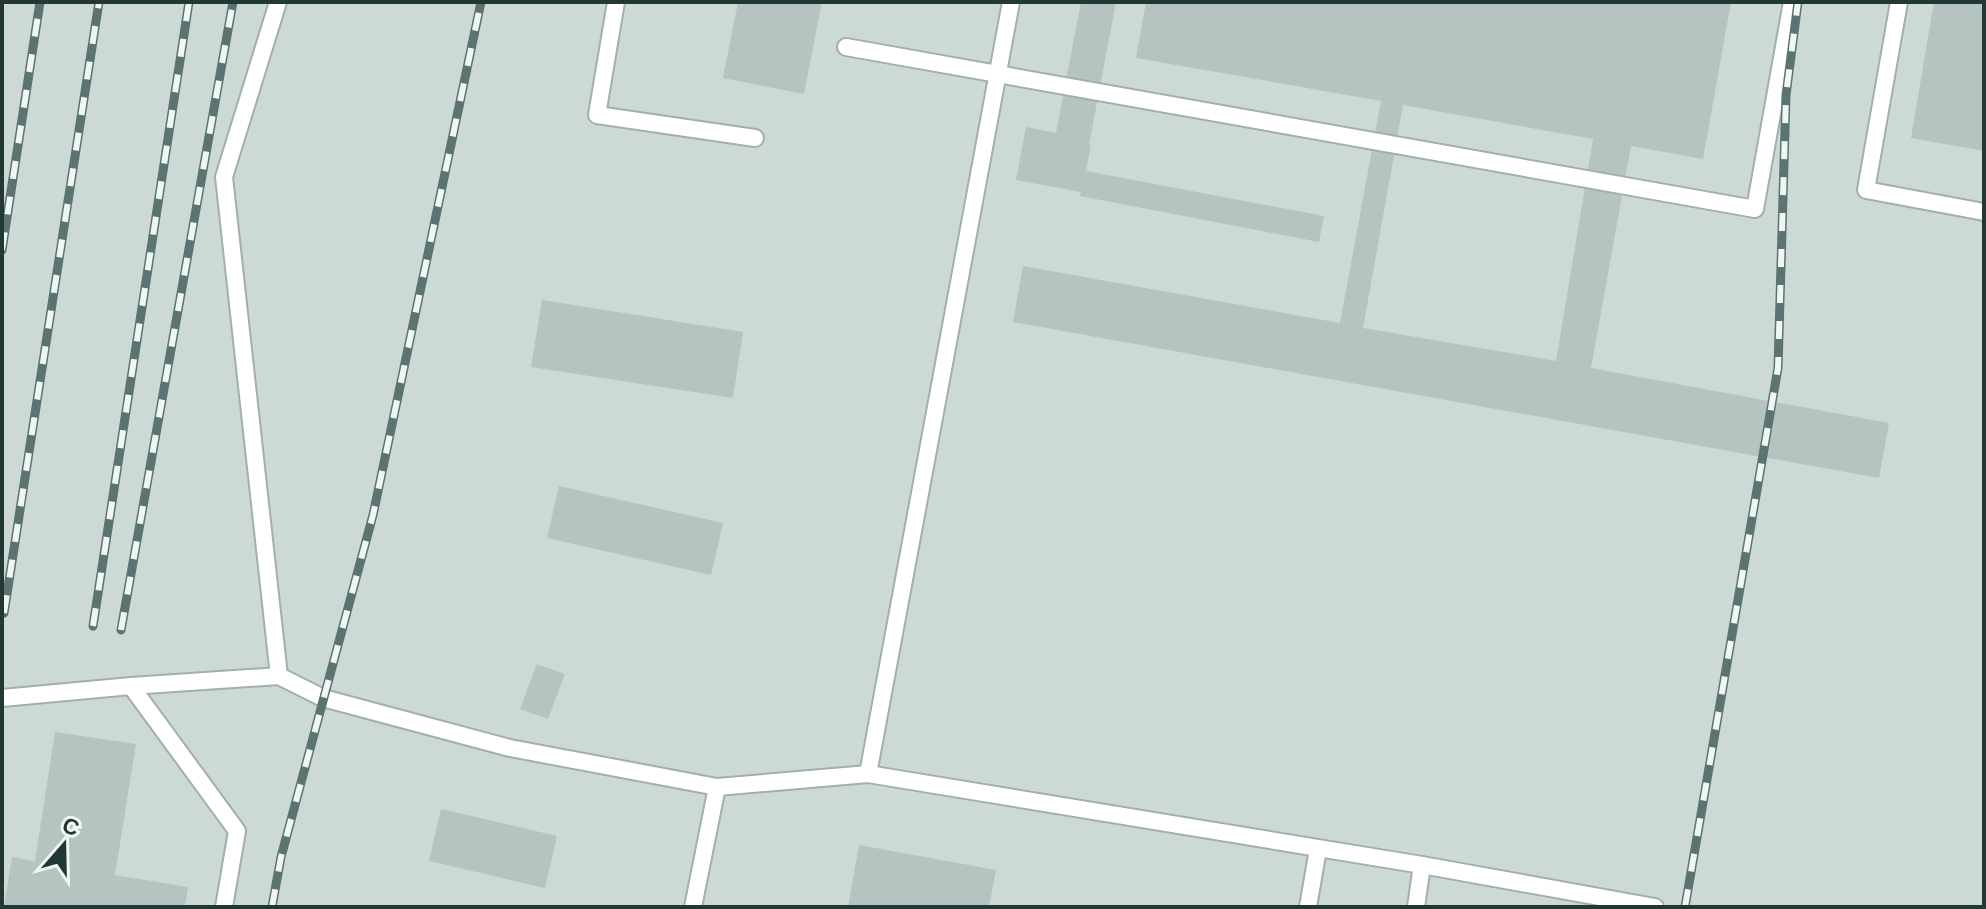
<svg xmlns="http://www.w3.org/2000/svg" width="1986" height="909" font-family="Helvetica,sans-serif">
	<rect width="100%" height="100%" fill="#dfe9e6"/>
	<rect fill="#cdd9d5" x="2" y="2" width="1982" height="905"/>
	<g fill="#b5c4c0" fill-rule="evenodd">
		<polygon points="738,2 822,2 804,94 723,78"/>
		<polygon points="1081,2 1116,2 1089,145 1091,145 1086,171 1324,216 1319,242 1080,196 1081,192 1016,180 1026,127 1056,133"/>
		<path d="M1146 2H1731L1703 159 1631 146 1591 368 1889 423 1879 478 1013 322 1023 266 1340 323 1381 101 1136 58ZM1403 105 1593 139 1556 361 1363 328Z"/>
		<polygon points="1934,2 1984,2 1984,151 1911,138"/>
		<polygon points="542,300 743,332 733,398 531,367"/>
		<polygon points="559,486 723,523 711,575 547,538"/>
		<polygon points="537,664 565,674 548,719 520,709"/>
		<polygon points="55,732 136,744 115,875 188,887 185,907 4,907 12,857 35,861"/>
		<polygon points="441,809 557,836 545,888 429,861"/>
		<polygon points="859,845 996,870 989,907 848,907"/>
	</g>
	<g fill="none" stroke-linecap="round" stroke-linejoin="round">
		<g stroke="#a2b0ad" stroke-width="20">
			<g id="lane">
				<polyline points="278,2 224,177 279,676 323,698 510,748 717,787 868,774 1422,865 1655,907"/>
				<polyline points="616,2 597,115 755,138"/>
				<polyline points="1899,2 1866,190 1984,212"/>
				<polyline points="846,47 1755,209 1792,2"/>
				<polyline points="131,686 237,831 224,907"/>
				<polyline points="2,698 131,686 279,676"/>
				<polyline points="868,774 1011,2"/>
				<polyline points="693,907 717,787"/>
				<polyline points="1308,907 1318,849"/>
				<polyline points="1416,907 1422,865"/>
			</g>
		</g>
		<use href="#lane" stroke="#fff" stroke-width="16"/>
		<g stroke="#5b7471" stroke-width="9">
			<g id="rail">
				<polyline points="2,250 40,2"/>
				<polyline points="4,613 99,2"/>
				<polyline points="93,626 189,2"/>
				<polyline points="121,630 233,2"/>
				<polyline points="272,907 281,857 373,515 481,2"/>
				<polyline points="1685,907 1778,368 1786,95 1798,2"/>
			</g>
		</g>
		<use href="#rail" stroke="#eff6f4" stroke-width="6" stroke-dasharray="18" stroke-linecap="butt"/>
	</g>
	<rect width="1986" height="909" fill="none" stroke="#213835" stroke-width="8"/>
	<g transform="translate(64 845) rotate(20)" stroke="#eff6f4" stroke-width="6" paint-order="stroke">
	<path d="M0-6L14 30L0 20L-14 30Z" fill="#213835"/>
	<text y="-12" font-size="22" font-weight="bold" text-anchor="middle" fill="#213835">С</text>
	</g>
</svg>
